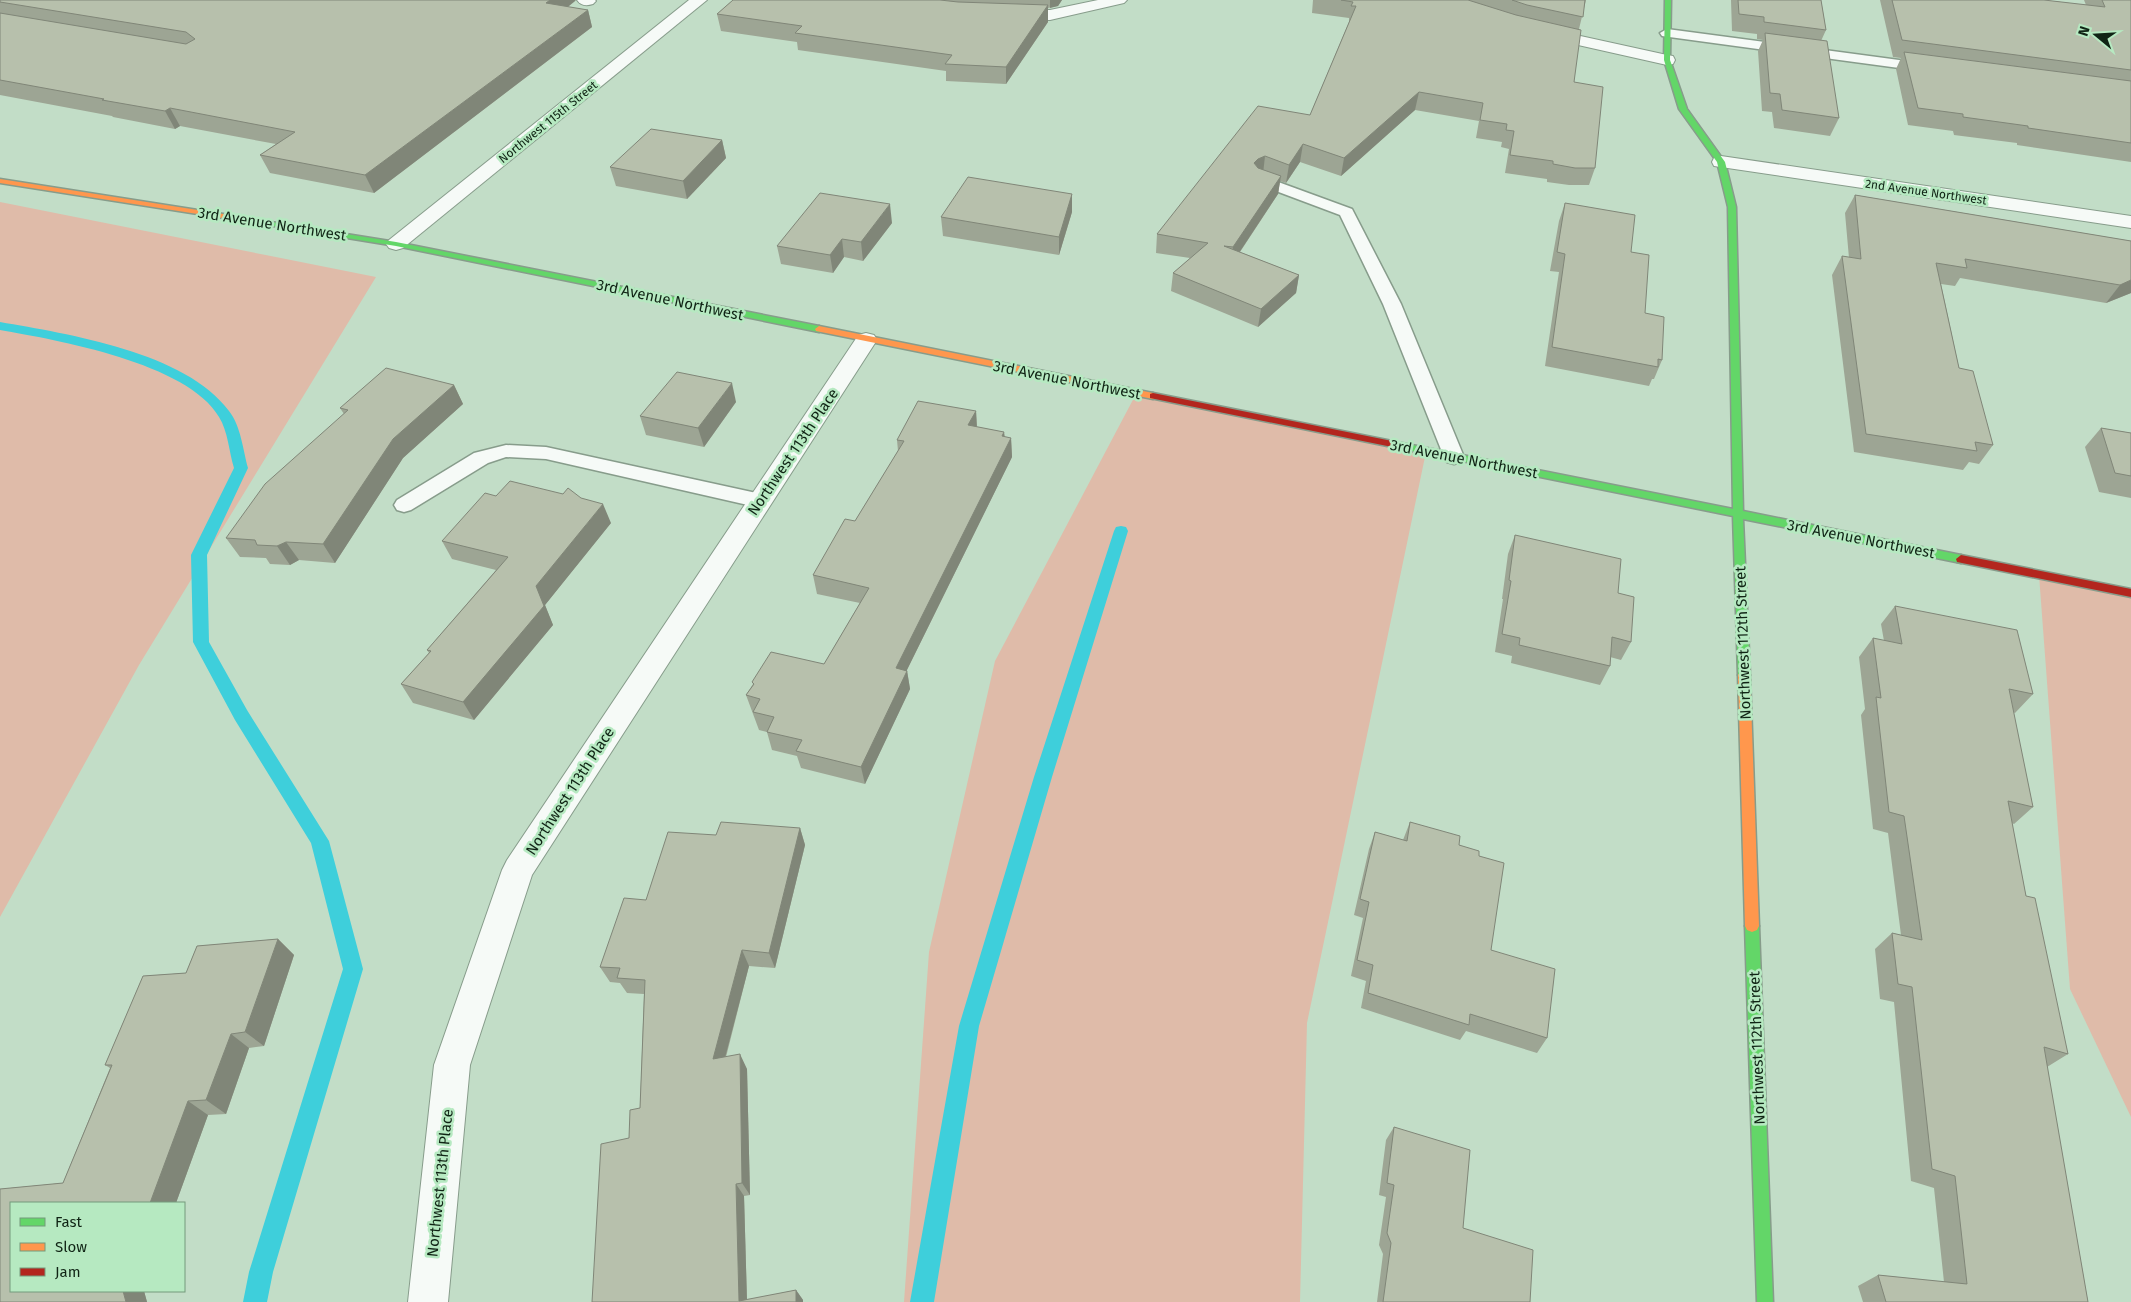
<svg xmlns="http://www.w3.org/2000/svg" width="2131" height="1302" font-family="'Fira Sans',sans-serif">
	<rect width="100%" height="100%" fill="#c2ddc7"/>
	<g fill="#dfbba9">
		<polygon points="0,202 376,277 139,665 0,917"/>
		<polygon points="1136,394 1426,452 1307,1023 1300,1302 904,1302 929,952 995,661"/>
		<polygon points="2039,575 2131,593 2131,1117 2070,989"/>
	</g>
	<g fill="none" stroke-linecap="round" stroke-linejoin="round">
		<g fill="#3ecfdb" fill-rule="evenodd">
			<path d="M0 322C68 334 186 352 229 411 241 426 243 450 248 468L207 555 209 642 247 710 329 841 363 969 273 1272 267 1302H243L249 1272 343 969 311 843 235 720 193 642 191 555 234 468C229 452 228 431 219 417 188 363 57 340 0 330Z"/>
			<polygon points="1121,526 1126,527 1128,531 1052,777 979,1026 934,1302 910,1302 959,1026 1034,777 1114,531 1116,527"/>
		</g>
		<g stroke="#879c8b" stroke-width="3">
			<g id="lane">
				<polygon points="1667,29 1929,64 1936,68 1929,72 1662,36 1660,33"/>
				<polygon points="1262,176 1352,209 1401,304 1464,457 1461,462 1454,464 1447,462 1444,457 1383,304 1340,215 1257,184 1254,181 1257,178"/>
				<polygon points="506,445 546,447 761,494 768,496 771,501 768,506 761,508 546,459 506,457 488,463 411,510 404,512 397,510 394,505 397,500 474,453"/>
			</g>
		</g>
		<g stroke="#879c8b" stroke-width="2">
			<g id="street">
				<path d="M577 0H595L596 1 593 4C587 6 581 6 577 0Z"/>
				<polygon points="689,0 707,0 403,248 396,250 389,248 386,244 389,240"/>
				<polygon points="1098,0 1127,0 1124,3 1050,20 1010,19 1004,17 1002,14 1004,11 1010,9 1050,10"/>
				<polygon points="1544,28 1667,55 1673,56 1675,60 1673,64 1667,65 1538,36 1536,33 1538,30"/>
				<polygon points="1721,156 2131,216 2131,228 1714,166 1712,162 1714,158"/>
				<polygon points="866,333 874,335 877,340 532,875 470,1065 448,1302 408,1302 434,1065 502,870 507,860 855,340 858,335"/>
			</g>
		</g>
		<g stroke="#879c8b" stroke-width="3">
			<g id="fast">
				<polygon points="1665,0 1671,0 1670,60 1687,109 1725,162 1736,207 1743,511 1961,555 1966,559 1961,563 1743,519 1750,675 1748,678 1740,678 1738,675 1733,516 1407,450 1402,447 1407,444 1733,509 1728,207 1717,162 1679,109 1664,60"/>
				<polygon points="252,219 396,242 819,326 823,329 819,332 396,246 255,223 251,221"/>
				<polygon points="1752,920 1757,922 1759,926 1773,1302 1757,1302 1745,926 1747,922"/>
			</g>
		</g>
		<g stroke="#879c8b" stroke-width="3">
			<g id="slow">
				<polygon points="0,179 255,219 259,221 255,223 0,183"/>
				<polygon points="819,326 1153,393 1158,396 1153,399 816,331 815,329"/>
				<polygon points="1744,671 1748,672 1750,675 1759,926 1757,930 1752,932 1747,930 1745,926 1738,675 1740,672"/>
			</g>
		</g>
		<g stroke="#879c8b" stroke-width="3">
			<g id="jam">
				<polygon points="1153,393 1407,444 1412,447 1407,450 1150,398 1150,394"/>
				<polygon points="1961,555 2131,589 2131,597 1957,562 1956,559"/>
			</g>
		</g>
		<use href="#lane" fill="#f6faf7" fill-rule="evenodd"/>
		<use href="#street" fill="#f6faf7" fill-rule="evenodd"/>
		<use href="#fast" fill="#63d668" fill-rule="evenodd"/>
		<use href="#slow" fill="#ff974d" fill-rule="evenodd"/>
		<use href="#jam" fill="#b3261e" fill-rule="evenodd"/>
	</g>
	<g fill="#9da594">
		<polygon points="0,0 575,1 568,7 588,10 592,27 374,193 270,173 260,155 276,144 180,126 175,129 113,117 112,116 0,95"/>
		<polygon points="733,0 1062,0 1058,6 1048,8 1048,22 1006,84 946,81 946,71 798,50 797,42 721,31 717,14"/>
		<polygon points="1313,0 1586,0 1579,29 1574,82 1595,168 1589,185 1569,185 1547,182 1547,179 1505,173 1509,149 1501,147 1502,142 1476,138 1479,121 1415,110 1341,176 1300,162 1286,183 1280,181 1278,194 1240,252 1299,275 1296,293 1258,327 1171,291 1173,273 1190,258 1156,253 1157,234 1310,115 1349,22 1349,18 1312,13"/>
		<polygon points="1731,0 1821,0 1826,30 1821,41 1839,118 1830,136 1774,128 1772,112 1762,111 1758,51 1763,40 1757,39 1757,34 1732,31"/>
		<polygon points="1880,0 2044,0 2086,5 2084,0 2131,0 2131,162 2017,145 2017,143 1954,135 1953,131 1908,125 1896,69 1901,58 1893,57"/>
		<polygon points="722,140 726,158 687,199 616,186 610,167"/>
		<polygon points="1072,194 1072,212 1059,255 943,236 941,217"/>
		<polygon points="1855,195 2131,241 2131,293 2106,303 1960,278 1955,286 1941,284 1959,368 1993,445 1979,464 1969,462 1963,470 1854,452 1832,275 1842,256 1849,258 1845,213"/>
		<polygon points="1565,203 1631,252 1645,313 1662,360 1654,379 1652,379 1649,386 1545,366 1559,272 1550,271 1559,221"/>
		<polygon points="892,223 863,261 844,257 833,273 781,264 777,246"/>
		<polygon points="454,385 463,404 403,458 335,563 299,560 290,565 270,564 266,558 240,557 226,538 344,414 340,408"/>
		<polygon points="736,402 704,447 646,435 640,416"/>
		<polygon points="976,411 977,427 1004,432 1005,437 1011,438 1012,457 907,670 910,689 865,784 801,768 797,756 772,750 767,732 759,730 746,695 753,684 752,682 824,664 860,603 817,594 813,575 855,521 898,451 897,440"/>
		<polygon points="2101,428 2131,433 2131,498 2099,492 2085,447"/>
		<polygon points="611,523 545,605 553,625 474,720 413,703 401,684 429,653 427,650 496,570 452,559 442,541"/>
		<polygon points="1515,535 1618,593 1631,642 1621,660 1610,657 1610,666 1600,685 1511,663 1512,656 1495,652 1503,599 1502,599 1508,554"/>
		<polygon points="1895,606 2033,694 2015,713 2013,712 2033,807 2014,824 2012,823 2026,896 2068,1054 2047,1067 2088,1302 1863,1302 1858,1286 1878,1275 1944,1282 1934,1188 1911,1181 1894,1002 1880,999 1875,949 1892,933 1901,935 1888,833 1873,829 1861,715 1865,709 1859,657 1873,638 1884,641 1881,624"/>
		<polygon points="1410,822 1459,845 1479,856 1491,950 1547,1038 1537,1053 1466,1031 1460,1040 1361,1008 1366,981 1351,976 1363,918 1354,915 1369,849 1375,832 1403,840"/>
		<polygon points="800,828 805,845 775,968 749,966 726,1057 747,1069 750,1195 744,1196 747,1300 796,1290 803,1300 592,1302 629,1138 640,1108 644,994 627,993 620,983 610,982 600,967 646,900 716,835"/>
		<polygon points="278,939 294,955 264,1046 249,1048 226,1114 208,1115 176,1203 11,1203 11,1291 144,1291 147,1302 0,1302 0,1189 63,1183 110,1068 105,1065 143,976 186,973 197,946"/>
		<polygon points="1394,1127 1463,1228 1530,1302 1377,1302 1383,1254 1379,1245 1386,1197 1379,1195 1386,1140"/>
	</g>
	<g fill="#808678">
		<polygon points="550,0 576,0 575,1 551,20 546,3"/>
		<polygon points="1050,0 1062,0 1058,6 1050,8"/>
		<polygon points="1048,5 1048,22 1006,84 1006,67"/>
		<polygon points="588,10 592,27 374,193 365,175"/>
		<polygon points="1419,92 1415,110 1341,176 1344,158"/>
		<polygon points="170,108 180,126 175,129 165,111"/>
		<polygon points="722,140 726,158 687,199 683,181"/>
		<polygon points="1303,144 1300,162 1286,183 1289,165"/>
		<polygon points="1265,156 1263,174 1254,163 1258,159"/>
		<polygon points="1281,176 1278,194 1231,265 1233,247"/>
		<polygon points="1072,194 1072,212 1059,255 1059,237"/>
		<polygon points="890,204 892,223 863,261 861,242"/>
		<polygon points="842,239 844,257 833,273 830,255"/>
		<polygon points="1299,275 1296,293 1258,327 1261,309"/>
		<polygon points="2131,280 2131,293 2106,303 2120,285"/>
		<polygon points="732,383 736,402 704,447 698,428"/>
		<polygon points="454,385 463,404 403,458 335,563 323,544 393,439"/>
		<polygon points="976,411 977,430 968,425"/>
		<polygon points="1004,432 1005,449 1011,438 1012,457 899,686 896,668"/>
		<polygon points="603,504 611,523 545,605 553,625 474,720 463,702 536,586"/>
		<polygon points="286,542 299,560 290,565 277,546"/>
		<polygon points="907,671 910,689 865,784 861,767"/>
		<polygon points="800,828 805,845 775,968 769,953"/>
		<polygon points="278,939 294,955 264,1046 245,1032"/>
		<polygon points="742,950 749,966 721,1073 713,1059"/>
		<polygon points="231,1034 249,1048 226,1114 206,1100"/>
		<polygon points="740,1054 747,1069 750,1195 742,1183"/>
		<polygon points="188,1101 208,1115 176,1203 150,1203"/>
		<polygon points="736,1184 744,1196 747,1302 739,1301"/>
		<polygon points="796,1290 803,1300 803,1302 796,1302"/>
		<polygon points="123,1291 144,1291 147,1302 126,1302"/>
	</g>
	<g fill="#b7c0ac" stroke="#808678">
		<polygon points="0,0 550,0 546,3 588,10 365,175 260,155 295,132 170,108 165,111 102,100 104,99 0,80 0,13 186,44 195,39 186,32 0,2"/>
		<polygon points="733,0 940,0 958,2 1048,5 1006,67 945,64 952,55 795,33 802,26 717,14"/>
		<polygon points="1341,0 1468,0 1516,15 1581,30 1574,82 1603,87 1595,168 1575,168 1553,164 1553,161 1510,155 1514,131 1506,130 1507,124 1480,120 1483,103 1419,92 1344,158 1303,144 1289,165 1265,156 1258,159 1254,163 1258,168 1281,176 1233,247 1224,246 1299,275 1261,309 1173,273 1208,243 1157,234 1258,106 1310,115 1356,6 1351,6 1353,2"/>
		<polygon points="1512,0 1585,0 1583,17 1527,5"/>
		<polygon points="1738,0 1821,0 1826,30 1764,22 1764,17 1739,14"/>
		<polygon points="1892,0 2044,0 2105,7 2102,0 2131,0 2131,70 1902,40"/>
		<polygon points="1765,33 1827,41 1839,118 1782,110 1780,94 1770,93"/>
		<polygon points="1904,52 2131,81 2131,143 2028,128 2028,126 1963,117 1963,114 1918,108"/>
		<polygon points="651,129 722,140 683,181 610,167"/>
		<polygon points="968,177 1072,194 1059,237 941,217"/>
		<polygon points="820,193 890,204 861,242 842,239 830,255 777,246"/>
		<polygon points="1855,195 2131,241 2131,280 2120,285 1965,259 1967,268 1936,263 1959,368 1973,371 1993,445 1975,442 1977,451 1866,434 1842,256 1861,259"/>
		<polygon points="1565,203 1635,215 1631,252 1649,255 1645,313 1664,317 1662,360 1658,359 1658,367 1552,347 1565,254 1557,252"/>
		<polygon points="386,368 454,385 393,439 323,544 286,542 277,546 257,545 255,540 226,538 265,484 348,410 340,408"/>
		<polygon points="677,372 732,383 698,428 640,416"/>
		<polygon points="918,401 976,411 968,425 1004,432 1002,436 1011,438 896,668 907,671 861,767 796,751 802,740 767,732 774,717 753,712 760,699 746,695 754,684 752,682 771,652 824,664 869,588 813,575 845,519 855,521 904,441 897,440"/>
		<polygon points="2101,428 2131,433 2131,476 2115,473"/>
		<polygon points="510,481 563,494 568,488 581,498 603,504 536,586 544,606 463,702 401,684 431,651 427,650 508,557 442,541 485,493 496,496"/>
		<polygon points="1515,535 1621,559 1618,593 1634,597 1631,642 1612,637 1610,666 1519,645 1520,638 1502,634 1511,581 1509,580"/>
		<polygon points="1895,606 2017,630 2033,694 2009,689 2033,807 2008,801 2026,896 2035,898 2068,1054 2044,1047 2088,1302 1886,1302 1878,1275 1967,1284 1955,1176 1932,1169 1912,987 1898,984 1892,933 1922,940 1904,816 1889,812 1876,697 1881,698 1873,638 1902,644"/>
		<polygon points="721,822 800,828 769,953 742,950 713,1059 740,1054 742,1183 736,1184 739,1301 796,1290 796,1302 592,1302 601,1144 629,1138 630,1110 640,1108 645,980 617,978 620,968 600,967 624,898 646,900 668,832 716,835"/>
		<polygon points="1410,822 1460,836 1459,845 1479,851 1479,856 1504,863 1491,950 1555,969 1547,1038 1470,1014 1469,1025 1368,993 1373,965 1357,960 1369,902 1360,899 1375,832 1407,841"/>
		<polygon points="278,939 245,1032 231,1034 206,1100 188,1101 150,1203 11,1203 11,1291 123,1291 126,1302 0,1302 0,1189 63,1183 112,1065 105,1065 143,976 186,973 197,946"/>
		<polygon points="1394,1127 1470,1150 1463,1228 1533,1250 1530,1302 1383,1302 1391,1243 1387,1233 1394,1185 1387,1183"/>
	</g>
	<g text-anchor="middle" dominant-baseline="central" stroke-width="5" stroke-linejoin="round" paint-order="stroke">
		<g font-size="12" fill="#102415" stroke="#b6e9c1">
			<text transform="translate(548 122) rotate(-39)">Northwest 115th Street</text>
			<text transform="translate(1926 192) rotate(8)">2nd Avenue Northwest</text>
		</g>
		<g font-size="15" fill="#102415" stroke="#b6e9c1">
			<text transform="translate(272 224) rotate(9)">3rd Avenue Northwest</text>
			<text transform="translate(670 300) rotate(12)">3rd Avenue Northwest</text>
			<text transform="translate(1067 380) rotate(11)">3rd Avenue Northwest</text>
			<text transform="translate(793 452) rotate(-56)">Northwest 113th Place</text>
			<text transform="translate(1464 459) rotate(11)">3rd Avenue Northwest</text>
			<text transform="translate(1861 539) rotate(11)">3rd Avenue Northwest</text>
			<text transform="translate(1743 643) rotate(-92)">Northwest 112th Street</text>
			<text transform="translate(570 791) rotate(-57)">Northwest 113th Place</text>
			<text transform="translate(1757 1048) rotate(-92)">Northwest 112th Street</text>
			<text transform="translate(440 1183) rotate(-84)">Northwest 113th Place</text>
		</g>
	</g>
	<rect x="10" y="1202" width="175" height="90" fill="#b6e9c1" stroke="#749a7c"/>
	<rect x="20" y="1218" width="25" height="8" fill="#63d668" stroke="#749a7c"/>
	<text x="55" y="1227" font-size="15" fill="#102415">Fast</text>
	<rect x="20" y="1243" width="25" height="8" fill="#ff974d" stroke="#749a7c"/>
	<text x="55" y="1252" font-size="15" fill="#102415">Slow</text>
	<rect x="20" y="1268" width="25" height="8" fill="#b3261e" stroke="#749a7c"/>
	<text x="55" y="1277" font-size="15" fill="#102415">Jam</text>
	<g transform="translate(2096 35) rotate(288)" stroke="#b6e9c1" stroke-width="4" paint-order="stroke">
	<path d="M0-4L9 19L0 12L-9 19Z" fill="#102415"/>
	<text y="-8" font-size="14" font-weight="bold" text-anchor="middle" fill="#102415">N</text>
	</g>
</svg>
